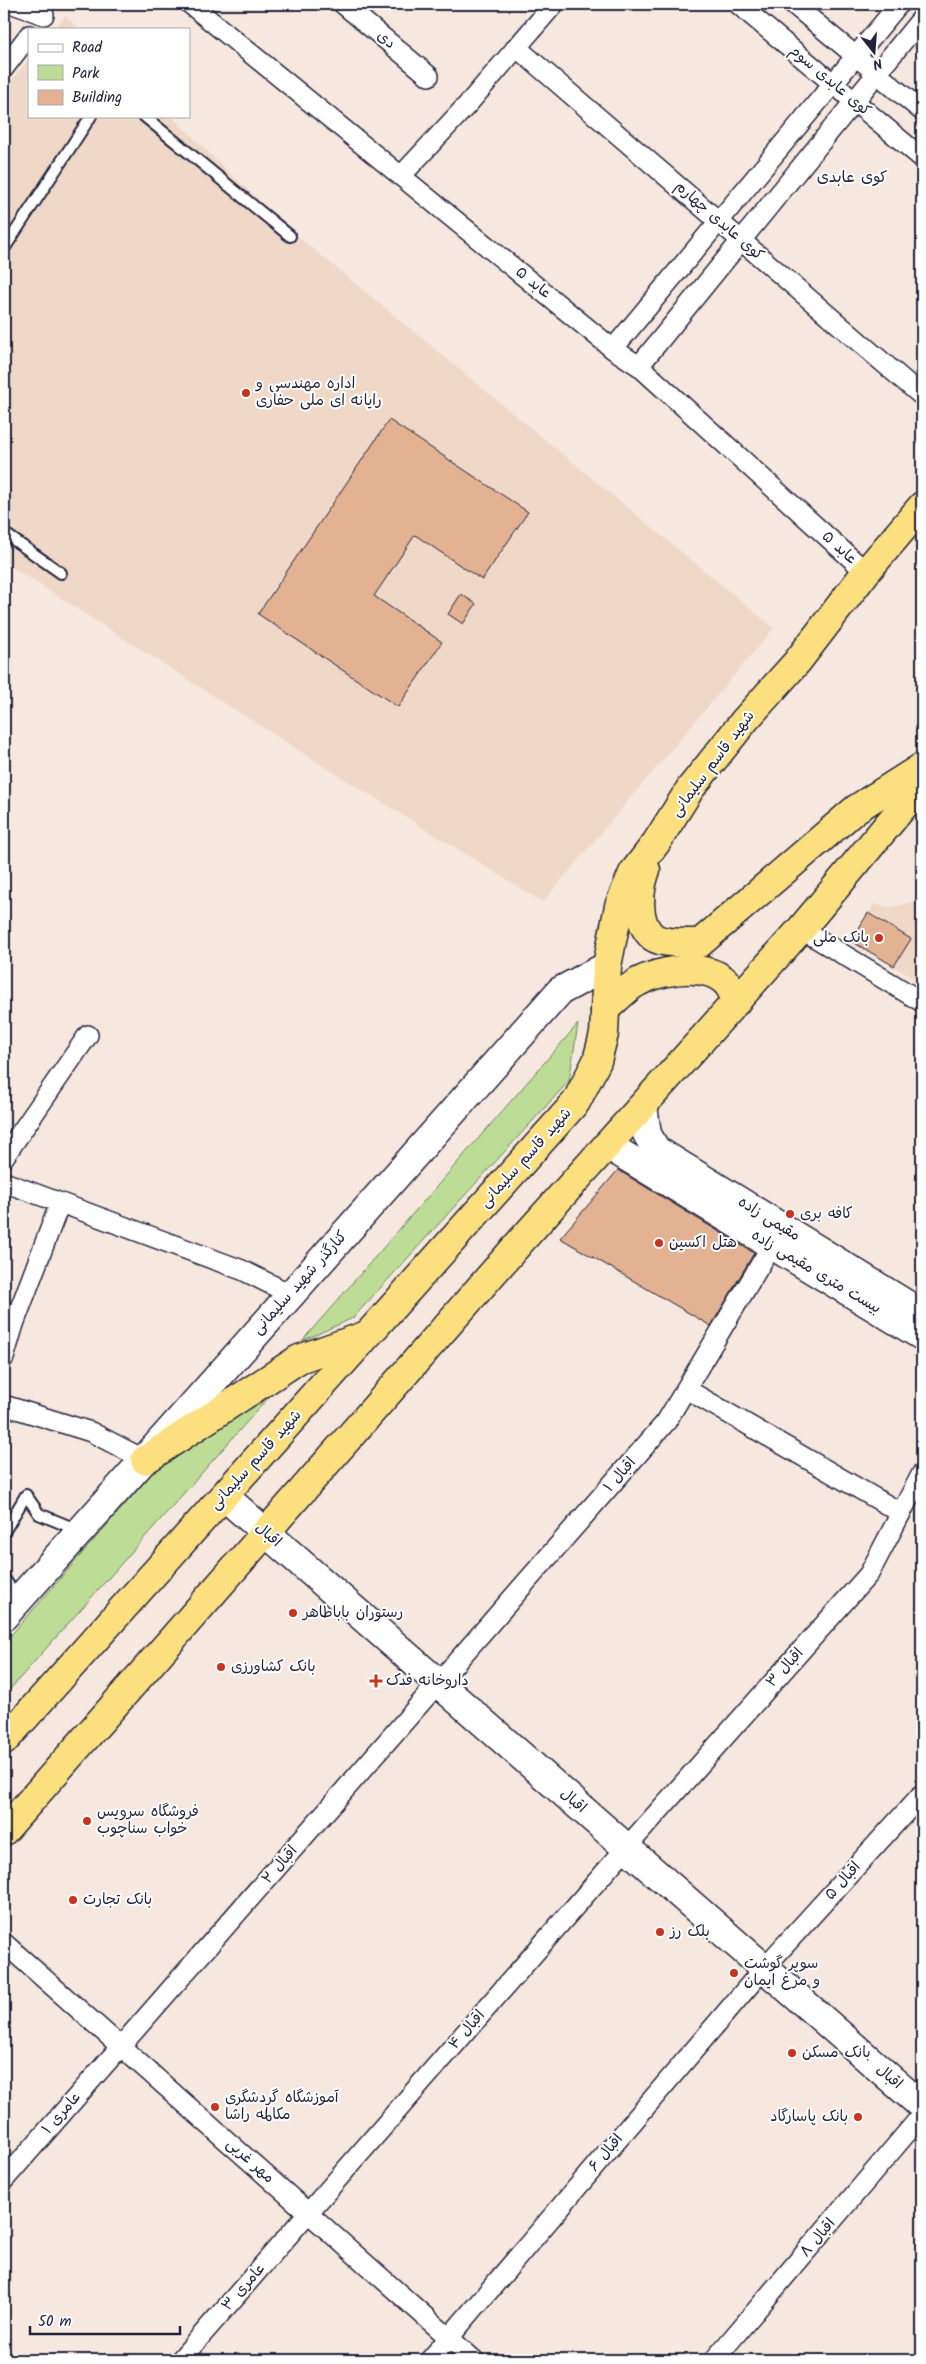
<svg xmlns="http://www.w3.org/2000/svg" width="926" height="2364" font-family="Kalam,'Playpen Sans Arabic',sans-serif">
	<rect width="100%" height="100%" fill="#f6e8df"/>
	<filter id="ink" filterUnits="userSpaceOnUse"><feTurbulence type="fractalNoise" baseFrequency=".02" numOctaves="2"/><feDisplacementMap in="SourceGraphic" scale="10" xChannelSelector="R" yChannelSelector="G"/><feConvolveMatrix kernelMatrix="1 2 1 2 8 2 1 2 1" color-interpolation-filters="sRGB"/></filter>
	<g filter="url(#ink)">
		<g fill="#f0d8c8">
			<polygon points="65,16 79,29 54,29"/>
			<polygon points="29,59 29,116 171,116 283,224 774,628 543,902 312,759 4,562 4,89"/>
			<polygon points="922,893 922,984 894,966 911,939 869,913 874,904 890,908 912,902"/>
		</g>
		<g fill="#bddd96" stroke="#708068">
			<polygon points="578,1024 569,1081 353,1318 302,1341"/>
			<polygon points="269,1397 4,1696 4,1643 177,1445"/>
		</g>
		<g fill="#e2b293" stroke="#22223b">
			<polygon points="389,420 528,512 482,580 415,535 374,596 442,642 398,707 258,614"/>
			<polygon points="461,594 476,604 463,624 448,614"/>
			<polygon points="868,913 911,939 894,966 851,941"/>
			<polygon points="618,1170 754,1253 711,1326 560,1238"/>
		</g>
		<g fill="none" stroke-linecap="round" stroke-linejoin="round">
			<g stroke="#22223b" stroke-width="14">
				<g id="lane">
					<polyline points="144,116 290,236"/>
					<polyline points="4,249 91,116"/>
					<polyline points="4,533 61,573"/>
					<polyline points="4,1532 26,1495 39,1514 78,1530"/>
					<polyline points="4,1578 17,1599"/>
				</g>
			</g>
			<g stroke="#22223b" stroke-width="22">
				<g id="street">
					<polyline points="13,4 44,15"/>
					<polyline points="190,4 613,349 639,366 866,572"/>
					<polyline points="343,4 429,76"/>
					<polyline points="738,4 922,158"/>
					<polyline points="793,4 922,111"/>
					<polyline points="516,47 922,396"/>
					<polyline points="4,68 29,35"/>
					<polyline points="401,176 468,104 554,4"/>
					<polyline points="613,349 899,4"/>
					<polyline points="639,366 922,18"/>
					<polyline points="801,929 922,1002"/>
					<polyline points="4,1157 88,1035"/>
					<polyline points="4,1182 242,1270 290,1294"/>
					<polyline points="4,1358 14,1324 60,1203"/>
					<polyline points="686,1389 901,1513"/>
					<polyline points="4,1405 91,1432 145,1460"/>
					<polyline points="4,1943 474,2360"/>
					<polyline points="4,2180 666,1422 778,1235"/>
					<polyline points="180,2360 626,1848 869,1574 922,1473"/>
					<polyline points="430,2360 764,1968 922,1794"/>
					<polyline points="714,2360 922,2115"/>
				</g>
			</g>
			<g stroke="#22223b" stroke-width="31">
				<g id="secondary">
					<polyline points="643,1106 647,1134 656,1150 922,1314"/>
					<polyline points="607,1145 922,1336"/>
					<polyline points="224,1496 922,2106"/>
					<path d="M4 1616C191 1409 375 1199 560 991L607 966"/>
				</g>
			</g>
			<g stroke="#22223b" stroke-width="31">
				<g id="highway">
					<path d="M646 870C639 889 635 922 653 937 663 944 688 943 700 943L856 809 922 767"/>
					<path d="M605 1009C615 1001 626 988 638 982 666 967 731 958 735 1003"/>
					<polyline points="145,1460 299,1359 364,1336"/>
					<polyline points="4,1741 576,1102 597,1061 604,1034 607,966 619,906 633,873 656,843 690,789 745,720 797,662 866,572 922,506"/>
					<polyline points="4,1831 521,1241 801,929 922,784"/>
				</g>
			</g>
			<use href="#lane" stroke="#fff" stroke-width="10"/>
			<use href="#street" stroke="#fff" stroke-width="19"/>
			<use href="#secondary" stroke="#fff" stroke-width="28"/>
			<use href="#highway" stroke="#fce080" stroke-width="28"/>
		</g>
	</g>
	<g fill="#c8321e" stroke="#fff" stroke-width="2">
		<circle cx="246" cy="393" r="5"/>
		<circle cx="879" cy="938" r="5"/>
		<circle cx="790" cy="1214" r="5"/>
		<circle cx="659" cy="1243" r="5"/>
		<circle cx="293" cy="1613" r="5"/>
		<circle cx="221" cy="1667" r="5"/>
		<path d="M373.5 1673.5h5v5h5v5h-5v5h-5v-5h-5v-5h5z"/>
		<circle cx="87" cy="1821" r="5"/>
		<circle cx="73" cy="1900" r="5"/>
		<circle cx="660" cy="1932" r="5"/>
		<circle cx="734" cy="1973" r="5"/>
		<circle cx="792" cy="2053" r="5"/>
		<circle cx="215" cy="2107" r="5"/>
		<circle cx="858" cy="2117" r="5"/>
	</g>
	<g text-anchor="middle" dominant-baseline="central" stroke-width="4" stroke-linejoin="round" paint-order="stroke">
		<g font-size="15" fill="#22223b" stroke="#fff">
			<text transform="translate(386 40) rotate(40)">دی</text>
			<text transform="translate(830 81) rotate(40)">کوی عابدی سوم</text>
			<text transform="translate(719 221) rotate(41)">کوی عابدی چهارم</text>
			<text transform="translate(533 283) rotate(39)">عابد ۵</text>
			<text transform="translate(839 548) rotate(42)">عابد ۵</text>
			<text transform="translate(713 764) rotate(-53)">شهید قاسم سلیمانی</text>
			<text transform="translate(526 1158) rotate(-48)">شهید قاسم سلیمانی</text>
			<text transform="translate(769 1219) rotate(32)">مقیمی زاده</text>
			<text transform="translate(816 1272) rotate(31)">بیست متری مقیمی زاده</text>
			<text transform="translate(300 1283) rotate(-48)">کنارگذر شهید سلیمانی</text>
			<text transform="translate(256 1460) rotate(-48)">شهید قاسم سلیمانی</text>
			<text transform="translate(620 1475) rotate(-49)">اقبال ۱</text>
			<text transform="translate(268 1535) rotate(41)">اقبال</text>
			<text transform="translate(785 1668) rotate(-48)">اقبال ۳</text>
			<text transform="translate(573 1801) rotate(41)">اقبال</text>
			<text transform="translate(280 1865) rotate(-49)">اقبال ۲</text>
			<text transform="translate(843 1881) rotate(-48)">اقبال ۵</text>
			<text transform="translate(467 2030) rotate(-49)">اقبال ۴</text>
			<text transform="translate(889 2077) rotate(41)">اقبال</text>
			<text transform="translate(62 2113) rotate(-49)">عامری ۱</text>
			<text transform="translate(606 2153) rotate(-50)">اقبال ۶</text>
			<text transform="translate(250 2161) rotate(42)">مهر غربی</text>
			<text transform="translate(818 2238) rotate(-50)">اقبال ۸</text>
			<text transform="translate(244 2287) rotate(-49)">عامری ۳</text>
		</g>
		<g font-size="15" fill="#22223b" stroke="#fff" text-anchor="start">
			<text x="256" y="384">اداره مهندسی و<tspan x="256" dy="17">رایانه ای ملی حفاری</tspan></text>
			<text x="869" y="938" text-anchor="end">بانک ملی</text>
			<text x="800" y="1214">کافه بری</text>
			<text x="669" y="1243">هتل اکسین</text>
			<text x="303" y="1613">رستوران باباطاهر</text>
			<text x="231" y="1667">بانک کشاورزی</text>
			<text x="386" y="1681">داروخانه فدک</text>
			<text x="97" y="1812">فروشگاه سرویس<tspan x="97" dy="17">خواب سناچوب</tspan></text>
			<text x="83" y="1900">بانک تجارت</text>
			<text x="670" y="1932">بلک رز</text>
			<text x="744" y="1964">سوپر گوشت<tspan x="744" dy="17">و مرغ ایمان</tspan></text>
			<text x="802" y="2053">بانک مسکن</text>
			<text x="225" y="2098">آموزشگاه گردشگری<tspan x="225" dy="17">مکالمه راشا</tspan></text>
			<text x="848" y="2117" text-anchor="end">بانک پاسارگاد</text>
		</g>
		<g font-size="16" fill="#22223b" stroke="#fff">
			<text x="852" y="177">کوی عابدی</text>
		</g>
	</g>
	<rect width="926" height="2364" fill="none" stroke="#fff" stroke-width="20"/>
	<rect x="10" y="10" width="906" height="2344" fill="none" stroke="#22223b" stroke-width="2" filter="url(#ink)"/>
	<rect x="28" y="28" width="162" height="90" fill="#ffffff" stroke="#a7a7b1"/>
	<rect x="38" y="44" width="25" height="8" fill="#ffffff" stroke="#a7a7b1"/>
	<text x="72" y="52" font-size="15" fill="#22223b">Road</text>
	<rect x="38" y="65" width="25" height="15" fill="#bddd96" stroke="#a7a7b1"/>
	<text x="72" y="78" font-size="15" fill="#22223b">Park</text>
	<rect x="38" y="90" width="25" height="15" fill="#e2b293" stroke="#a7a7b1"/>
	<text x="72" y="102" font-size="15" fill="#22223b">Building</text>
	<g transform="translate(874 52) rotate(163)" stroke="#ffffff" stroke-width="4" paint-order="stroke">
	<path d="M0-4L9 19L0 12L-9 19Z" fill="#22223b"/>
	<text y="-8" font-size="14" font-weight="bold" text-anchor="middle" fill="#22223b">N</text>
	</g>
	<path d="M30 2326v8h150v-8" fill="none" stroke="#22223b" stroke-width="2.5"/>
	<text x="38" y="2326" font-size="15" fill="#22223b" stroke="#ffffff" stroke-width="4" paint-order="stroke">50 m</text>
</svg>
